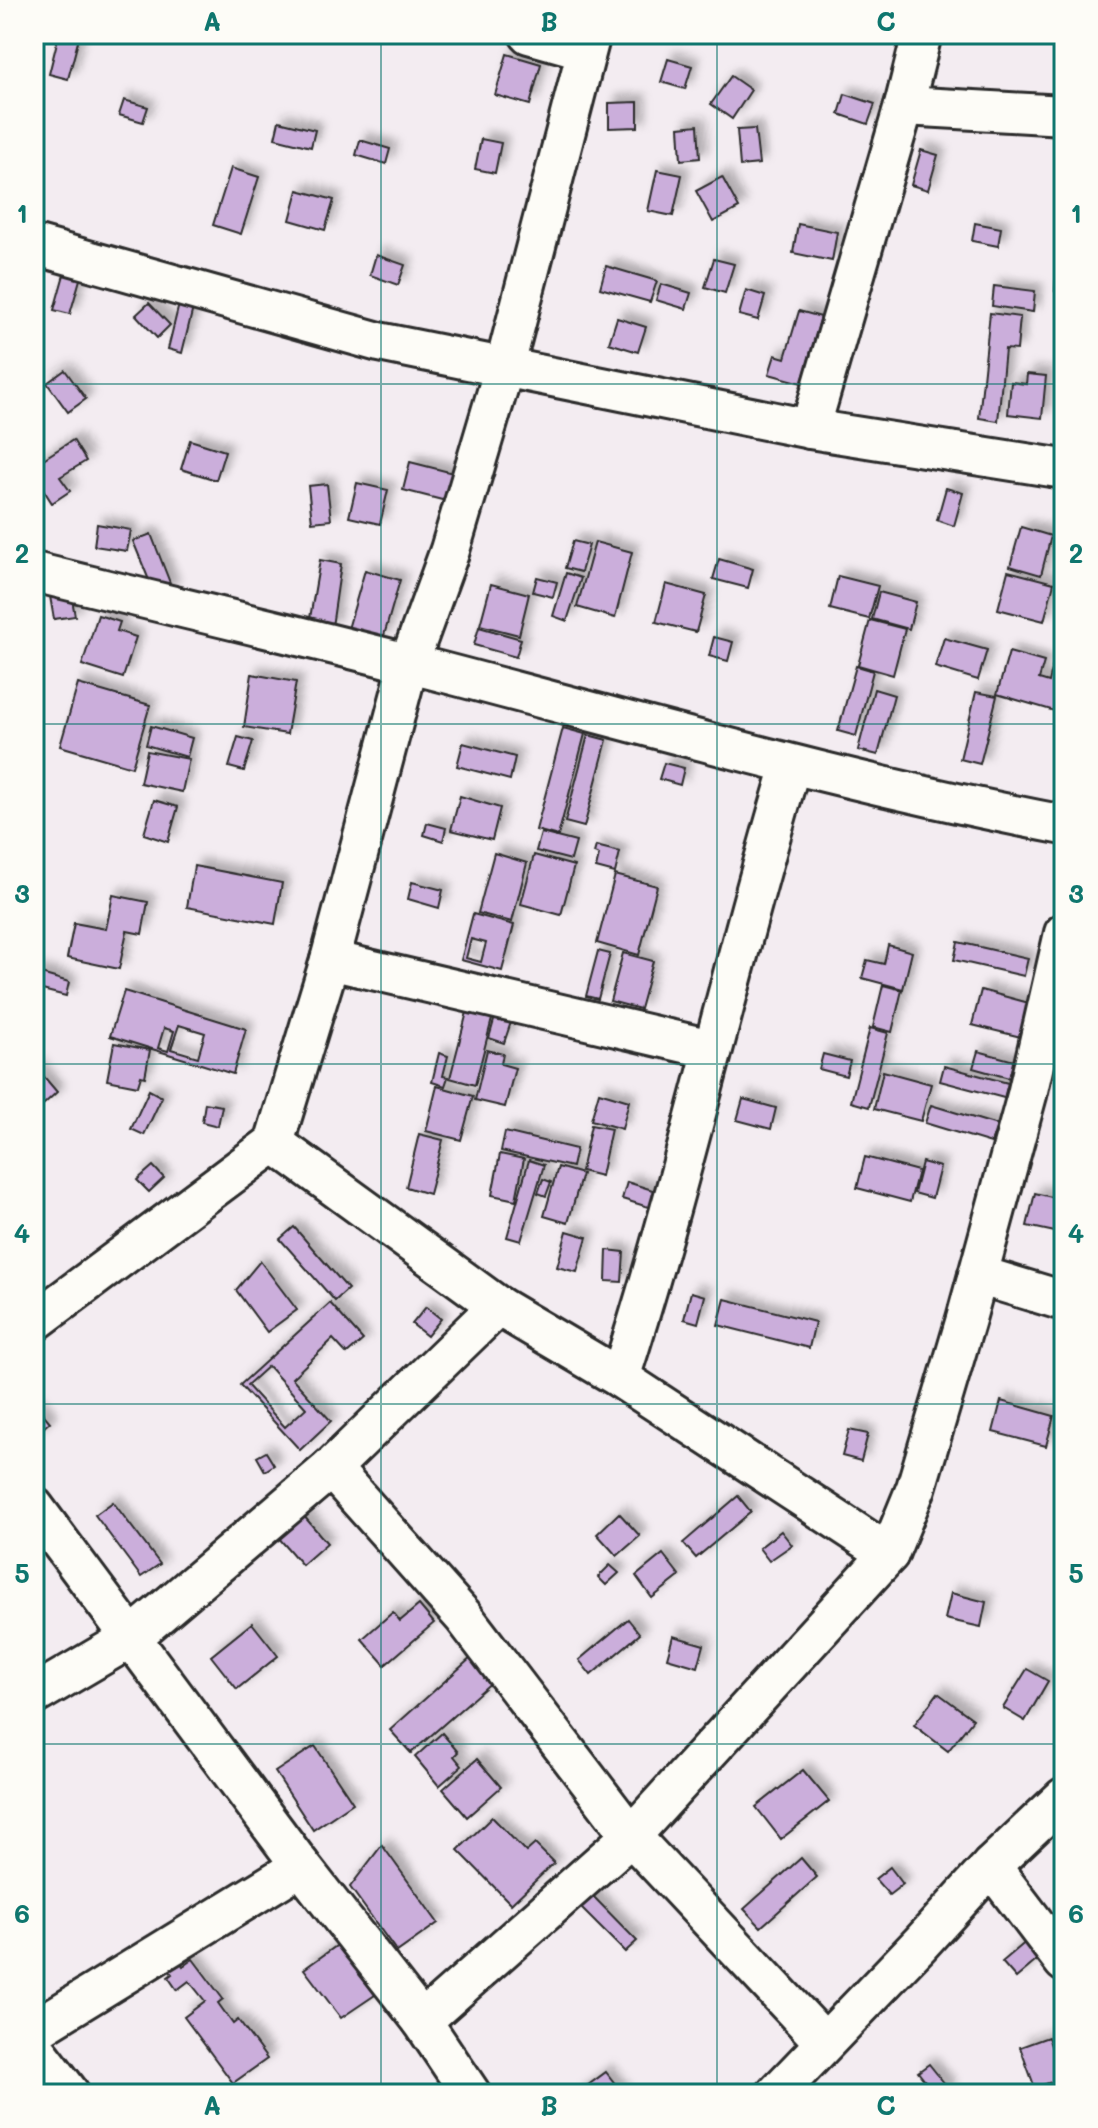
<svg xmlns="http://www.w3.org/2000/svg" width="1098" height="2128" font-family="Mali,sans-serif">
	<defs>
		<filter id="shadow"><feDropShadow dx="7" dy="-7" stdDeviation="4" flood-color="#0004"/></filter>
	</defs>
	<rect width="100%" height="100%" fill="#f3ecf1"/>
	<filter id="ink" filterUnits="userSpaceOnUse"><feTurbulence type="fractalNoise" baseFrequency=".0125" numOctaves="2"/><feDisplacementMap in="SourceGraphic" scale="16" xChannelSelector="R" yChannelSelector="G"/><feConvolveMatrix kernelMatrix="1 2 1 2 8 2 1 2 1" color-interpolation-filters="sRGB"/></filter>
	<g filter="url(#ink)">
		<g fill="#cbaedb" stroke="#2b2b2b" stroke-width="2" fill-rule="evenodd" filter="url(#shadow)">
			<polygon points="59,34 80,34 68,79 49,74"/>
			<polygon points="230,34 253,34 250,44 229,39"/>
			<polygon points="507,54 541,64 530,105 495,95"/>
			<polygon points="668,59 692,66 685,89 661,82"/>
			<polygon points="731,76 751,90 732,119 711,104"/>
			<polygon points="845,94 875,104 868,124 839,114"/>
			<polygon points="124,100 148,107 143,122 119,115"/>
			<polygon points="638,102 638,127 609,128 609,103"/>
			<polygon points="279,121 315,130 311,147 275,138"/>
			<polygon points="698,125 700,158 681,160 679,127"/>
			<polygon points="755,129 759,164 740,166 737,130"/>
			<polygon points="481,139 501,143 495,173 475,169"/>
			<polygon points="360,140 390,149 386,164 356,155"/>
			<polygon points="921,150 938,155 928,190 911,185"/>
			<polygon points="231,168 259,177 241,234 213,225"/>
			<polygon points="657,170 682,175 673,216 648,211"/>
			<polygon points="722,177 739,208 713,222 696,191"/>
			<polygon points="298,190 334,200 325,230 290,220"/>
			<polygon points="1061,214 1064,214 1064,292 1055,291"/>
			<polygon points="975,223 1001,228 998,246 972,241"/>
			<polygon points="798,224 837,232 832,261 793,253"/>
			<polygon points="376,255 405,265 398,285 370,275"/>
			<polygon points="714,259 734,264 725,293 705,287"/>
			<polygon points="606,266 657,281 650,302 600,288"/>
			<polygon points="65,271 81,276 70,314 54,310"/>
			<polygon points="661,284 691,293 686,309 656,300"/>
			<polygon points="994,286 1035,291 1033,312 992,306"/>
			<polygon points="746,290 765,296 758,320 739,315"/>
			<polygon points="149,303 170,325 157,338 136,315"/>
			<polygon points="179,304 193,308 182,353 168,349"/>
			<polygon points="799,311 821,317 802,383 769,374 775,355 785,358"/>
			<polygon points="990,313 1020,317 1017,350 1005,349 998,421 979,418"/>
			<polygon points="617,318 646,327 638,352 609,343"/>
			<polygon points="65,370 86,399 68,412 47,383"/>
			<polygon points="1027,374 1046,376 1042,418 1008,414 1011,382 1026,384"/>
			<polygon points="73,440 86,461 60,477 70,491 52,503 34,475 34,465"/>
			<polygon points="190,440 225,451 216,480 181,469"/>
			<polygon points="410,462 453,473 446,501 403,490"/>
			<polygon points="357,483 388,490 380,524 349,517"/>
			<polygon points="327,484 331,520 312,522 308,486"/>
			<polygon points="946,488 963,493 954,526 937,520"/>
			<polygon points="97,524 131,530 127,551 94,546"/>
			<polygon points="1021,527 1051,536 1041,575 1010,566"/>
			<polygon points="151,534 172,588 155,595 133,541"/>
			<polygon points="573,541 589,545 581,572 565,568"/>
			<polygon points="595,542 632,552 615,618 577,607"/>
			<polygon points="719,559 753,569 748,588 713,579"/>
			<polygon points="320,560 341,564 332,627 309,624"/>
			<polygon points="365,570 400,580 383,639 348,629"/>
			<polygon points="1008,571 1054,583 1044,621 998,609"/>
			<polygon points="566,573 581,578 567,621 553,616"/>
			<polygon points="838,576 878,586 869,619 830,609"/>
			<polygon points="537,577 557,582 553,597 533,592"/>
			<polygon points="69,582 75,616 54,619 48,585"/>
			<polygon points="491,584 529,594 519,635 480,625"/>
			<polygon points="666,584 706,595 696,632 656,622"/>
			<polygon points="879,592 916,602 909,629 872,619"/>
			<polygon points="98,615 120,622 117,631 136,637 123,678 82,665"/>
			<polygon points="870,620 905,629 893,675 858,665"/>
			<polygon points="479,627 521,639 516,657 474,645"/>
			<polygon points="714,637 733,642 728,661 709,656"/>
			<polygon points="944,638 987,650 978,680 935,667"/>
			<polygon points="1009,652 1044,662 1039,679 1049,682 1053,665 1064,668 1064,694 1058,712 997,694"/>
			<polygon points="856,666 873,671 856,736 838,731"/>
			<polygon points="252,674 296,682 287,734 244,727"/>
			<polygon points="78,684 150,705 132,767 60,746"/>
			<polygon points="874,689 894,695 878,755 858,750"/>
			<polygon points="976,692 997,696 980,764 960,759"/>
			<polygon points="151,726 192,738 187,757 146,745"/>
			<polygon points="563,728 585,734 558,836 536,830"/>
			<polygon points="588,735 607,740 584,827 565,822"/>
			<polygon points="238,737 253,741 244,771 229,767"/>
			<polygon points="463,743 515,757 510,780 457,766"/>
			<polygon points="147,751 189,759 182,792 140,783"/>
			<polygon points="664,763 684,768 680,785 659,779"/>
			<polygon points="460,796 500,808 492,840 451,830"/>
			<polygon points="154,800 178,807 168,842 144,834"/>
			<polygon points="427,823 446,828 443,841 424,835"/>
			<polygon points="541,833 576,842 571,860 536,851"/>
			<polygon points="596,846 620,852 615,873 596,868 599,855 594,853"/>
			<polygon points="494,853 527,863 512,922 478,913"/>
			<polygon points="534,855 574,866 561,915 521,904"/>
			<polygon points="194,866 282,883 275,924 187,907"/>
			<polygon points="615,875 657,886 639,955 597,943"/>
			<polygon points="412,882 443,890 439,908 408,899"/>
			<polygon points="113,895 148,902 142,934 127,931 119,969 67,958 74,923 106,929"/>
			<path d="M473 914 514 925 502 971 461 960ZM471 939 486 943 481 962 466 958Z"/>
			<polygon points="958,942 1028,958 1024,976 954,960"/>
			<polygon points="888,945 912,952 903,989 862,978 867,960 884,964"/>
			<polygon points="598,951 610,954 598,999 586,996"/>
			<polygon points="623,953 653,961 640,1009 610,1001"/>
			<polygon points="34,972 69,982 66,996 34,988"/>
			<polygon points="883,985 902,990 892,1032 873,1027"/>
			<polygon points="981,990 1029,1003 1021,1037 972,1025"/>
			<path d="M124 991 246 1029 233 1074 110 1036ZM179 1025 205 1033 198 1057 171 1049ZM164 1028 174 1031 168 1051 158 1048Z"/>
			<polygon points="467,1012 492,1019 475,1085 450,1078"/>
			<polygon points="495,1017 511,1022 504,1043 489,1038"/>
			<polygon points="870,1028 888,1033 869,1107 851,1102"/>
			<polygon points="114,1043 150,1050 145,1077 141,1076 138,1086 107,1080"/>
			<polygon points="487,1050 503,1054 501,1064 515,1068 505,1107 475,1100"/>
			<polygon points="978,1051 1014,1061 1009,1078 973,1068"/>
			<polygon points="439,1053 448,1056 443,1076 448,1077 445,1086 432,1082"/>
			<polygon points="823,1054 850,1061 846,1076 819,1069"/>
			<polygon points="34,1065 57,1092 44,1104 34,1093"/>
			<polygon points="944,1066 1008,1083 1004,1098 940,1081"/>
			<polygon points="883,1071 931,1084 921,1121 874,1109"/>
			<polygon points="437,1086 473,1096 461,1140 426,1131"/>
			<polygon points="149,1090 162,1097 144,1135 131,1129"/>
			<polygon points="599,1092 629,1101 622,1129 591,1120"/>
			<polygon points="743,1099 776,1108 771,1129 737,1120"/>
			<polygon points="205,1103 222,1106 218,1126 202,1122"/>
			<polygon points="931,1105 997,1125 991,1143 925,1123"/>
			<polygon points="591,1125 611,1129 601,1176 581,1171"/>
			<polygon points="505,1132 576,1149 572,1167 501,1151"/>
			<polygon points="419,1134 443,1140 429,1194 406,1187"/>
			<polygon points="500,1154 524,1159 516,1200 492,1195"/>
			<polygon points="865,1157 918,1171 910,1202 857,1188"/>
			<polygon points="529,1160 544,1165 521,1241 507,1237"/>
			<polygon points="922,1162 940,1167 932,1198 914,1193"/>
			<polygon points="153,1166 164,1178 149,1192 137,1180"/>
			<polygon points="558,1167 582,1174 568,1223 544,1216"/>
			<polygon points="543,1179 551,1182 546,1196 538,1193"/>
			<polygon points="627,1182 662,1193 658,1210 622,1199"/>
			<polygon points="1035,1193 1064,1200 1064,1234 1027,1226"/>
			<polygon points="294,1227 348,1289 335,1301 280,1239"/>
			<polygon points="567,1231 587,1237 577,1272 557,1267"/>
			<polygon points="607,1250 624,1252 622,1282 606,1281"/>
			<polygon points="260,1261 297,1310 267,1332 236,1290"/>
			<polygon points="691,1292 705,1296 698,1323 684,1319"/>
			<polygon points="725,1299 815,1322 809,1348 718,1325"/>
			<path d="M330 1303 363 1340 347 1354 333 1339 292 1378 331 1421 300 1450 240 1385ZM268 1366 306 1408 285 1427 247 1385Z"/>
			<polygon points="426,1307 441,1319 427,1336 412,1324"/>
			<polygon points="1001,1401 1054,1416 1046,1446 993,1432"/>
			<polygon points="34,1403 50,1422 34,1436"/>
			<polygon points="849,1430 868,1434 861,1461 842,1456"/>
			<polygon points="266,1452 274,1465 265,1471 257,1457"/>
			<polygon points="738,1496 751,1512 696,1558 683,1543"/>
			<polygon points="113,1502 160,1564 141,1577 95,1515"/>
			<polygon points="619,1513 640,1536 617,1556 597,1534"/>
			<polygon points="303,1515 327,1543 302,1565 278,1537"/>
			<polygon points="781,1531 792,1545 769,1561 759,1548"/>
			<polygon points="663,1554 680,1576 652,1598 636,1576"/>
			<polygon points="610,1565 619,1573 606,1585 598,1577"/>
			<polygon points="951,1593 986,1602 981,1627 945,1619"/>
			<polygon points="419,1605 434,1623 385,1665 362,1639 393,1612 400,1621"/>
			<polygon points="628,1619 640,1634 591,1675 579,1660"/>
			<polygon points="252,1623 278,1656 237,1689 211,1656"/>
			<polygon points="673,1636 704,1645 698,1667 667,1658"/>
			<polygon points="472,1657 493,1681 411,1753 390,1730"/>
			<polygon points="1027,1669 1048,1681 1025,1721 1003,1708"/>
			<polygon points="938,1693 973,1719 948,1751 914,1725"/>
			<polygon points="442,1733 458,1752 454,1756 462,1766 439,1786 415,1757"/>
			<polygon points="315,1746 353,1803 313,1830 275,1772"/>
			<polygon points="477,1759 501,1787 467,1817 443,1789"/>
			<polygon points="803,1770 829,1801 781,1839 756,1807"/>
			<polygon points="492,1817 526,1852 535,1844 554,1863 511,1904 458,1850"/>
			<polygon points="382,1845 438,1923 397,1952 350,1887"/>
			<polygon points="801,1858 817,1877 761,1927 744,1909"/>
			<polygon points="890,1867 903,1884 889,1895 875,1879"/>
			<polygon points="588,1891 637,1941 625,1952 576,1903"/>
			<polygon points="1034,1935 1048,1951 1016,1978 1002,1962"/>
			<polygon points="339,1944 375,1995 341,2018 304,1969"/>
			<polygon points="178,1958 183,1966 193,1959 223,1999 218,2003 233,2024 238,2020 267,2059 233,2083 184,2017 205,2001 189,1981 177,1990 168,1977 172,1974 166,1966"/>
			<polygon points="1048,2037 1062,2078 1035,2088 1020,2047"/>
			<polygon points="929,2064 949,2089 943,2094 935,2094 918,2072"/>
			<polygon points="606,2072 623,2094 576,2094"/>
		</g>
		<g fill="none" stroke-linecap="round" stroke-linejoin="round">
			<g stroke="#2b2b2b" stroke-width="44">
				<g id="minor">
					<polyline points="529,34 586,50"/>
					<polyline points="904,106 1064,115"/>
					<polyline points="34,245 379,342 810,429 1064,469"/>
					<polyline points="810,429 904,106 922,34"/>
					<path d="M34 572C160 603 286 632 411 664 628 720 843 783 1064 825"/>
					<polyline points="330,960 711,1049"/>
					<polyline points="274,1143 498,1306 620,1378 889,1554"/>
					<polyline points="978,1275 1064,1301"/>
					<polyline points="34,1322 274,1143 330,960 409,663 450,550 505,365 591,34"/>
					<path d="M620 1378C685 1176 730 969 791 766"/>
					<polyline points="331,1468 463,1616 631,1836 824,2042"/>
					<polyline points="34,1507 301,1866 422,2021 471,2094"/>
					<polyline points="34,1695 131,1638 331,1468 498,1306"/>
					<polyline points="991,1866 1064,1962"/>
					<polyline points="422,2021 631,1836 889,1554 916,1488 966,1319 1027,1095 1064,933"/>
					<polyline points="34,2030 301,1866"/>
					<polyline points="34,2047 70,2094"/>
					<polyline points="776,2094 920,1944 991,1866 1064,1797"/>
				</g>
			</g>
			<use href="#minor" stroke="#fdfcf7" stroke-width="38"/>
		</g>
	</g>
	<path fill="none" stroke="#0f766e" stroke-width="2" stroke-opacity="0.55" d="M381 34V2094M717 34V2094M34 384H1064M34 724H1064M34 1064H1064M34 1404H1064M34 1744H1064"/>
	<rect width="1098" height="2128" fill="none" stroke="#fdfcf7" stroke-width="88"/>
	<rect x="44" y="44" width="1010" height="2040" fill="none" stroke="#0f766e" stroke-width="3"/>
	<g font-size="26" text-anchor="middle" font-weight="bold" fill="#0f766e">
		<text x="212" y="31">A</text>
		<text x="549" y="31">B</text>
		<text x="886" y="31">C</text>
		<text x="22" y="223">1</text>
		<text x="1076" y="223">1</text>
		<text x="22" y="563">2</text>
		<text x="1076" y="563">2</text>
		<text x="22" y="903">3</text>
		<text x="1076" y="903">3</text>
		<text x="22" y="1243">4</text>
		<text x="1076" y="1243">4</text>
		<text x="22" y="1583">5</text>
		<text x="1076" y="1583">5</text>
		<text x="22" y="1923">6</text>
		<text x="1076" y="1923">6</text>
		<text x="212" y="2115">A</text>
		<text x="549" y="2115">B</text>
		<text x="886" y="2115">C</text>
	</g>
</svg>
